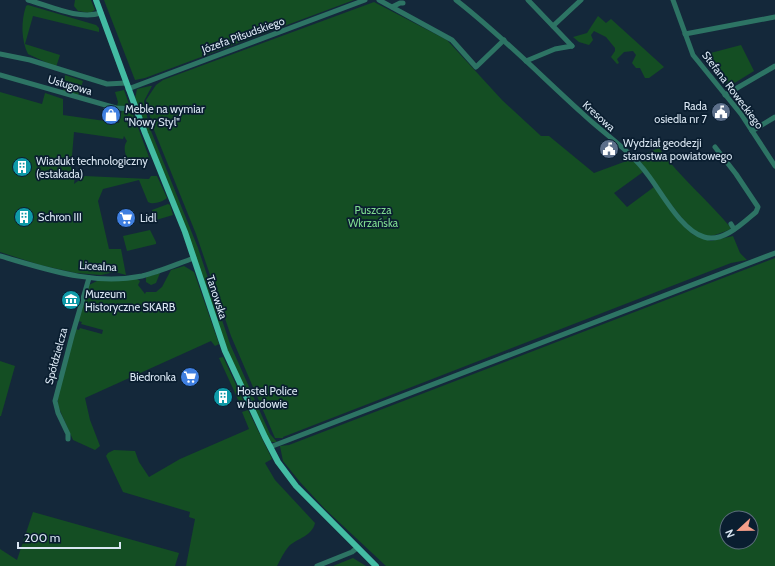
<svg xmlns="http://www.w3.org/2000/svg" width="775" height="566" font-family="Cabin,sans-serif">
	<rect width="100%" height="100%" fill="#14283a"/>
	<g fill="#144e23" fill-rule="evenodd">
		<polygon points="75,0 91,0 95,10 90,13 78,11 74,6"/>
		<polygon points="104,0 354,0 145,78 135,80"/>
		<polygon points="374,2 447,40 502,100 541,136 549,136 594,173 632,159 643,172 614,193 627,207 654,187 692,234 711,241 733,236 740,253 747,260 731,263 283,437 283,438 275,438 231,336 196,234 152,125 146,100 156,85 163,80"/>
		<path d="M28 5 96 25 99 28V32L33 16 25 44 60 55 56 67 28 54C21 40 21 21 26 6Z"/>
		<polygon points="598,16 606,23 611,19 664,67 649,78 645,78 640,68 636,68 632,63 636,55 633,51 624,52 617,59 619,63 617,64 611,57 615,51 615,48 606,37 594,31 591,35 593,40 589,45 579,42 573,37 587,33"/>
		<polygon points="741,45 754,71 728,87 703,55"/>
		<polygon points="65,75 83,81 78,96 63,91"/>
		<polygon points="150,86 152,86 144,101 149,126 198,248 230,344 270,434 277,442 270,442 236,373 135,99 137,89"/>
		<polygon points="124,90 130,107 117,106 118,102 115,92"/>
		<path d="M0 92 42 104 45 93 63 99V115L119 123 122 110 130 112V114H133L150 160 143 158 133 163H129C126 156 122 148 127 141L124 136 123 139 74 132 71 168 76 169 74 184 85 176 149 179 151 176H157L167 198C162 202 153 205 148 202L139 180 103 189 98 201 109 249H121L126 275 115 272 101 275 76 273 40 265 0 252Z"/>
		<path d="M659 148C680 178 708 200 731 228L729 230C723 232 712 237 705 236 685 231 652 175 637 157Z"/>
		<polygon points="168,204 170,205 173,215 146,223 147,216 153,215 152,210"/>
		<polygon points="150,230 156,242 156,244 127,251 123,236"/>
		<path d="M775 258V566H386L325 509 300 482 283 461 280 446 289 445ZM727 518H751V542H727Z"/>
		<polygon points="184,266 194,272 219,344 215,346 211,341 85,398 90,420 100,446 95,450 73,440 58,406 58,394 76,329 79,330 80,328 102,334 103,330 81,324 82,322 78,321 89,285 99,280 137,279 140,281 138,285 145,294 146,292 156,292 162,287 171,270"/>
		<polygon points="160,273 156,283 151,285 146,282 146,277"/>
		<polygon points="223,357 244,402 241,406 219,358"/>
		<polygon points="0,361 15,366 1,416 0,416"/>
		<path d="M248 410 272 459 265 463 275 480 315 523C312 536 298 538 289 546 284 552 280 560 277 566H186L195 519 189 517 190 512 123 492 106 456 108 453 114 450 135 451 139 462 149 477 180 459 249 429 242 412Z"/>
		<polygon points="33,512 179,553 175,566 0,566 0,549 17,560"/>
		<polygon points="353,558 366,566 333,566"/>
	</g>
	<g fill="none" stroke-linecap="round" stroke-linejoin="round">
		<g stroke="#2d7464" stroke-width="5">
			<path d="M28 0C50 6 78 20 101 13"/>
			<polyline points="379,0 452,40 476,67 504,40"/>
			<path d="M456 0C501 35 540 75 582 113 604 134 630 150 648 175 662 193 681 230 704 237 723 243 743 223 756 212L758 207 736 174 715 147"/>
			<polyline points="528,0 572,46"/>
			<polyline points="673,0 693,55 741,114 775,166"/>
			<polyline points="392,7 400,3 403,3"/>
			<polyline points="553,26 581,0"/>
			<polyline points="685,34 775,17"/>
			<polyline points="0,54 30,60 107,84 126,83"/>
			<polyline points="526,61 555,49 572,46"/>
			<polyline points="0,75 116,108 136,109"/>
			<polyline points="128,89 365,0"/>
			<polyline points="725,95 775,66"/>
			<polyline points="752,131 775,117"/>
			<polyline points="731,224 734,229"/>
			<path d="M0 256C46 269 93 286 142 276 159 272 177 264 194 258"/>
			<polyline points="68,439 68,434 58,413 55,401 72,336 89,278"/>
			<polyline points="270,447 775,253"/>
			<polyline points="317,566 352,552 357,548"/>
		</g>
		<polyline stroke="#43bca3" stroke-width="6" points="96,0 145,133 185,232 225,351 265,437 278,462 296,486 376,566"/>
	</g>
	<defs>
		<g id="civic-disc" transform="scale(1)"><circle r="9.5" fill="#5c6f8a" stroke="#0a1e30"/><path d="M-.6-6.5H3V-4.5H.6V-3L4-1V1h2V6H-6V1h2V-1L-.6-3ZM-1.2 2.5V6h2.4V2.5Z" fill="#fff"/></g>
		<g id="shop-disc" transform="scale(1)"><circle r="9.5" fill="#3f7fe0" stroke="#0a1e30"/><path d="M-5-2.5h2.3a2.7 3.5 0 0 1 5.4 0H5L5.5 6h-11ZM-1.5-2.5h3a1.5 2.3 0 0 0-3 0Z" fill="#fff"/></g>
		<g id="building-disc" transform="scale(1)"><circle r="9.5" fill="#0f9aa8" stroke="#0a1e30"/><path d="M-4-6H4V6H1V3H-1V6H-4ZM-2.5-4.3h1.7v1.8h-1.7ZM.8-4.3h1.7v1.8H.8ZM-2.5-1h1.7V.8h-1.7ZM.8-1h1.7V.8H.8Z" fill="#fff"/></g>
		<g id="supermarket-disc" transform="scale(1)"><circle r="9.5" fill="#3f7fe0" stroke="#0a1e30"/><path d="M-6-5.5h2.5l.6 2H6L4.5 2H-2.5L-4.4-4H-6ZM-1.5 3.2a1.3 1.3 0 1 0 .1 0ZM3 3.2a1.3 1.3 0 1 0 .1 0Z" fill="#fff"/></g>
		<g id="museum-disc" transform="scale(1)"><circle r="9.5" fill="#0f9aa8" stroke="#0a1e30"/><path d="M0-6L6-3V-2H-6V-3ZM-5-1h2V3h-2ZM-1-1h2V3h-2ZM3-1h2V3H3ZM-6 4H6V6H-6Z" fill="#fff"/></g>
	</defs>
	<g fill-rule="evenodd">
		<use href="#civic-disc" x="721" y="112"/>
		<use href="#shop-disc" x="111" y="115"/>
		<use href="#civic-disc" x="609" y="149"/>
		<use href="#building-disc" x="22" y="167"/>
		<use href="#building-disc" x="24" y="217"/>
		<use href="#supermarket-disc" x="126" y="218"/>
		<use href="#museum-disc" x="71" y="300"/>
		<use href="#supermarket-disc" x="190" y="377"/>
		<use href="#building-disc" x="223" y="397"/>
	</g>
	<g text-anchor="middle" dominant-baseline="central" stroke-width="3.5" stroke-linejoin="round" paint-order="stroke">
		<g font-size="11" fill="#d9e6f2" stroke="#0a1e30">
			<text transform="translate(243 35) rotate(-20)">Józefa Piłsudskiego</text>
			<text transform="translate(70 85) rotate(16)">Usługowa</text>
			<text transform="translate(733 90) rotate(53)">Stefana Roweckiego</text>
			<text transform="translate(599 116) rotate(42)">Kresowa</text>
			<text transform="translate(98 266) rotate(3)">Licealna</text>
			<text transform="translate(217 297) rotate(72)">Tanowska</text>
			<text transform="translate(56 356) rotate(-75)">Spółdzielcza</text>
		</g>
		<g font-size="11" fill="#d9e6f2" stroke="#0a1e30" text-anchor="start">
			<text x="707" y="106" text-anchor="end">Rada<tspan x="707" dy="13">osiedla nr 7</tspan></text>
			<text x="125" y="109">Meble na wymiar<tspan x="125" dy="13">"Nowy Styl"</tspan></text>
			<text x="623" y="143">Wydział geodezji<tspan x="623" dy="13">starostwa powiatowego</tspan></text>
			<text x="36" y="161">Wiadukt technologiczny<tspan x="36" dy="13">(estakada)</tspan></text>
			<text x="38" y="217">Schron III</text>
			<text x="140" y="218">Lidl</text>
			<text x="85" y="294">Muzeum<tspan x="85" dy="13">Historyczne SKARB</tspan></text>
			<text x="176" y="377" text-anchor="end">Biedronka</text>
			<text x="237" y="391">Hostel Police<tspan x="237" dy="13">w budowie</tspan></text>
		</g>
		<g font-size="11" fill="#7fda90" stroke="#0a1e30">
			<text x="373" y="210">Puszcza<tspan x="373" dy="13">Wkrzańska</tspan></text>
		</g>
	</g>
	<g transform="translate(739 530) rotate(248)"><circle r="19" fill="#0a1e30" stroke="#5d6e7e"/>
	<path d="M0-3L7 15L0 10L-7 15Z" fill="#f49e8a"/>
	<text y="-6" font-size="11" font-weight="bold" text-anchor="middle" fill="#d9e6f2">N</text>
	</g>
	<path d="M18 542v6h102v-6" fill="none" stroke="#d9e6f2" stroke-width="2"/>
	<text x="24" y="542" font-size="12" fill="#d9e6f2" stroke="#0a1e30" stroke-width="3" paint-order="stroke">200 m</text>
</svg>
